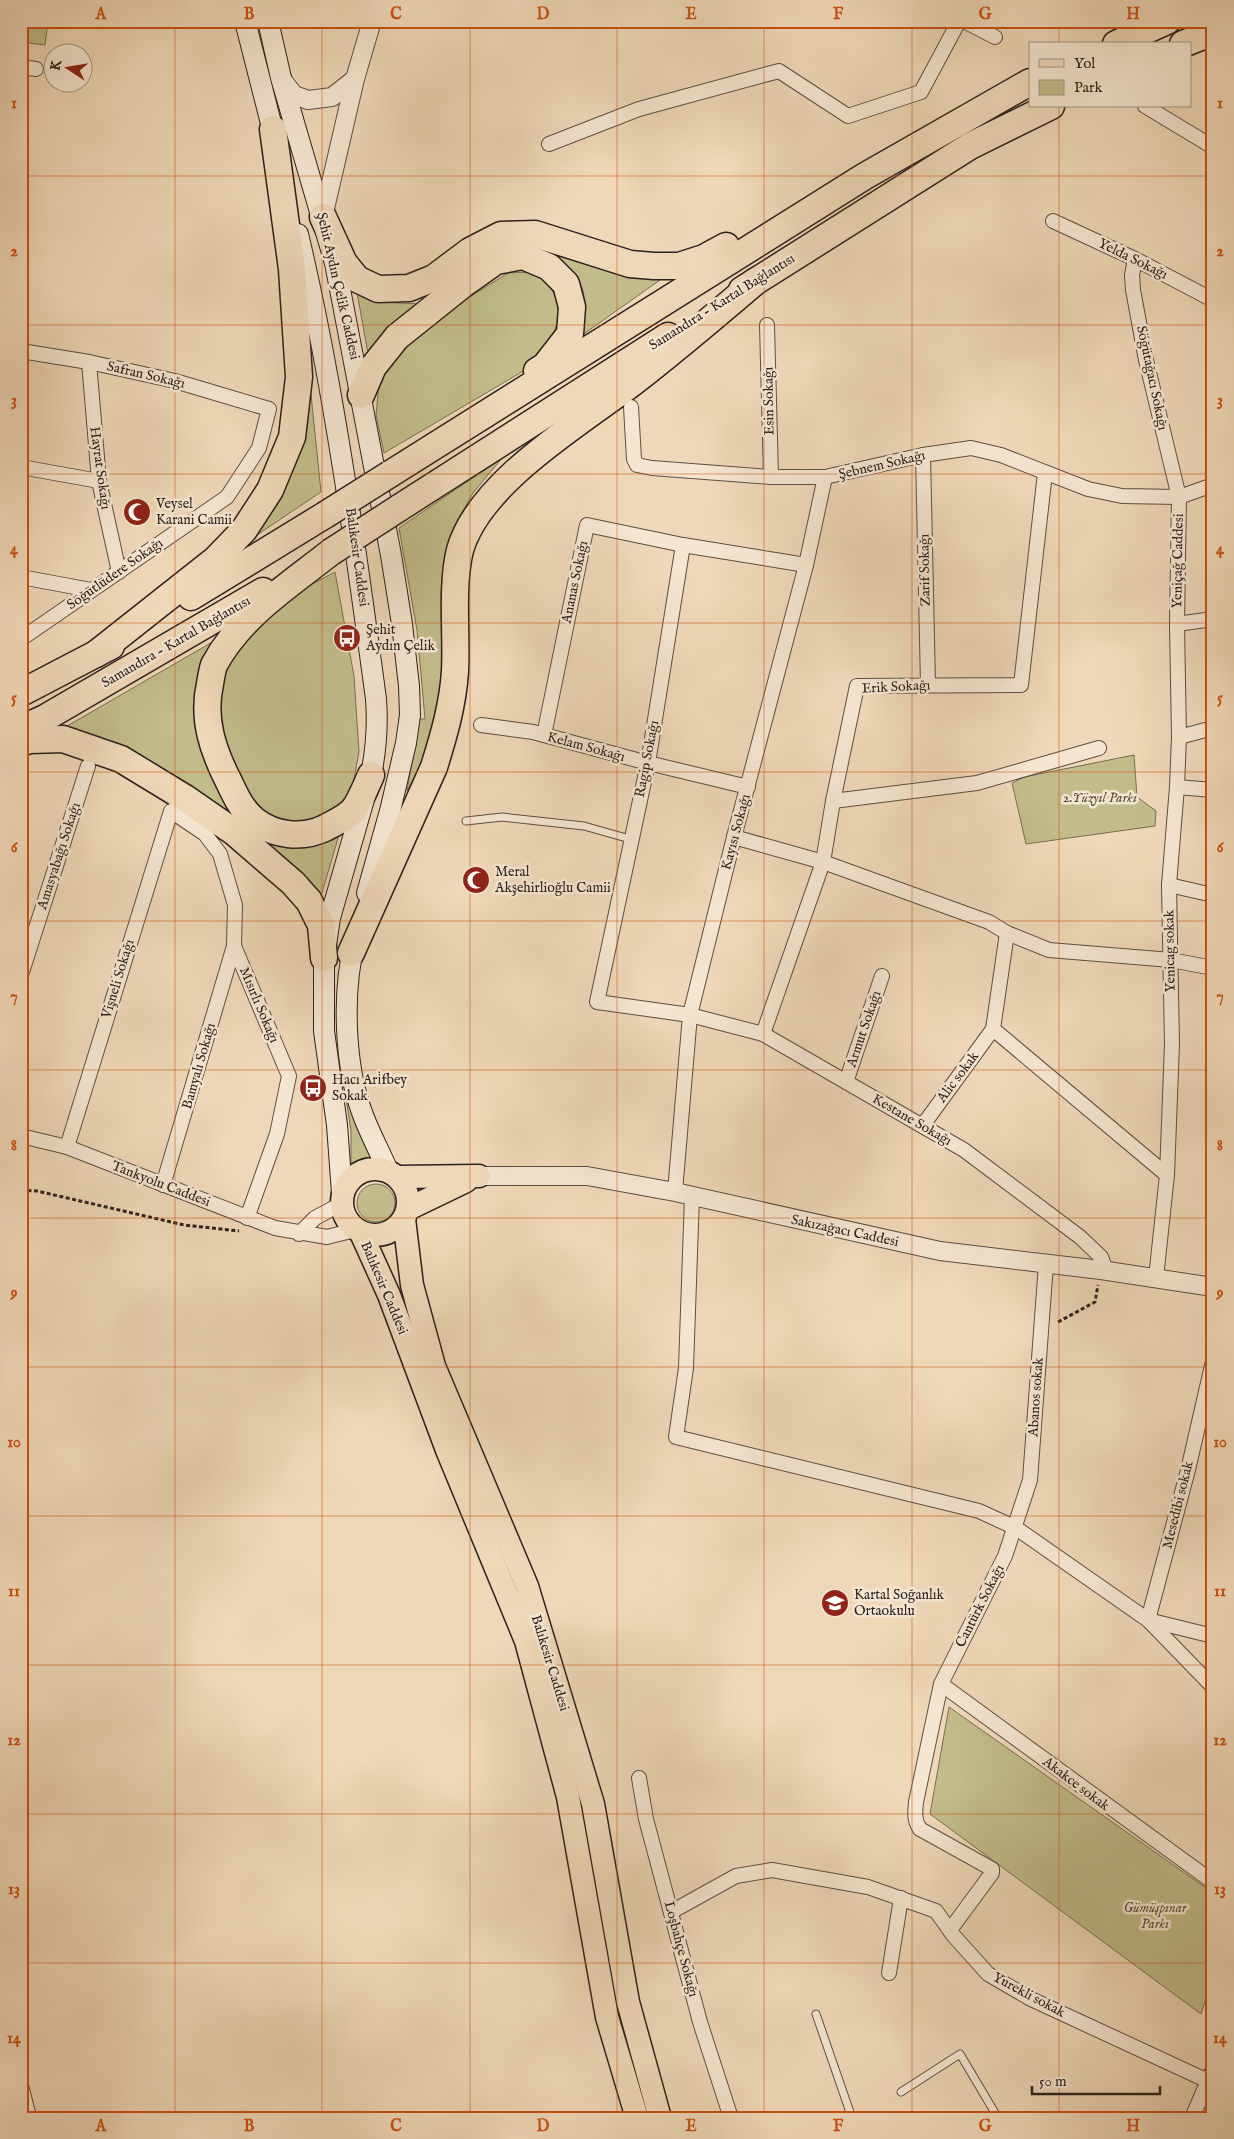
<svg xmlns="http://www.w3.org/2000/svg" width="1234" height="2139" font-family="'IM FELL English',serif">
	<rect width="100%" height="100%" fill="#efd8b8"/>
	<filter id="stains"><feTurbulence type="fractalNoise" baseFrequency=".004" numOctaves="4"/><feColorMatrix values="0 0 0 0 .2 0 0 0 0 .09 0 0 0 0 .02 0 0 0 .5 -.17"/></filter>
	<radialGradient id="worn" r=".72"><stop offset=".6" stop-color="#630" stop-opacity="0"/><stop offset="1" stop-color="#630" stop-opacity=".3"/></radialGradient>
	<g fill="#c1bc8a" stroke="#766e53">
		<polygon points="21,21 48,21 45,45 21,42"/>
		<path d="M549 252 600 268 660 280 578 338C583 323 587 307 583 291 581 280 558 259 549 252Z"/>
		<polygon points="530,272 547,282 557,299 559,316 552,339 532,366 384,453 376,415 379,383 402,344 468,298 508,273"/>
		<path d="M356 287C377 307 399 302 425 304L369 359Z"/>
		<polygon points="310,385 321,492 248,541"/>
		<polygon points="502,458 473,493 455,525 445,559 441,591 442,692 426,756 407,791 419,719 425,719 417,630 399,528"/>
		<polygon points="335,572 354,676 359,752 352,790 337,807 321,818 305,822 277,821 250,799 231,758 218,713 220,679 236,645 293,594"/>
		<path d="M221 637 207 659 231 808 227 811C175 775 123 746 62 729Z"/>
		<polygon points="1134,755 1137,797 1156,811 1155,826 1026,844 1012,783 1024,777"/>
		<polygon points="339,835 321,896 270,848 272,842"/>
		<polygon points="346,1098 349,1098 375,1157 364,1158 351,1164 351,1131"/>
		<circle cx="376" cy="1203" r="19"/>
		<polygon points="949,1707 1213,1893 1213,1976 1201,2014 930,1814"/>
	</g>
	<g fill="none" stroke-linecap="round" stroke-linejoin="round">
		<g stroke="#5d4e43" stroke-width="9">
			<g id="service">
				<polyline points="466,821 502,817 584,826 630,839"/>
				<polyline points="816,2014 852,2118"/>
				<polyline points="21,2071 33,2118"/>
				<polyline points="901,2092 960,2054 998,2118"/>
			</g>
		</g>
		<g stroke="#5d4e43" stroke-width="16">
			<g id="minor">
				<polyline points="964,21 995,37"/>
				<polyline points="21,67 36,69"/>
				<polyline points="1145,106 1213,147"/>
				<polyline points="549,144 639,109 779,71 848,116 921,92 959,21"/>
				<polyline points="1053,221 1135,259 1213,300"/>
				<polyline points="1135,259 1132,275 1133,290 1146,360 1179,497 1177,624 1179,737 1177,787 1169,885 1172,1044 1167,1175 1156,1278"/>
				<polyline points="767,325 771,477"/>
				<polyline points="21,351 89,362 175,381 269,409 259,448 227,497 21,639"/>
				<polyline points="89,362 99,481 119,572"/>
				<polyline points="631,407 634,459 637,465 652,468 771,477 825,477 923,455 971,448 1001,455 1088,489 1122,496 1179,497 1213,485"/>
				<polyline points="923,455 928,685"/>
				<polyline points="21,467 99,481"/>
				<polyline points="806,565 683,545 648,763 597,1002 690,1015 763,1034 964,1150 1080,1237 1101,1257 1106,1270"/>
				<polyline points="21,577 91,590"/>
				<polyline points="1177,624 1213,619"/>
				<polyline points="481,725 533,732 648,763 748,787"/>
				<polyline points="544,735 587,525 683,545"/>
				<polyline points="1179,737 1213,728"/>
				<polyline points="1177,787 1213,790"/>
				<polyline points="833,801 977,783 1099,748"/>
				<polyline points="734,837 823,862 989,922 1007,933 993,1029 1167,1175"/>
				<polyline points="1169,885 1213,895"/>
				<polyline points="1007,933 1049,950 1171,960 1213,968"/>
				<polyline points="21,975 88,766"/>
				<polyline points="763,1034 823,862 833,801 857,686 1021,685 1045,473"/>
				<polyline points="846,1082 882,976"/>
				<polyline points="923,1125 993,1029"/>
				<polyline points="21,1136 67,1147 275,1228 327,1237 355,1230"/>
				<polyline points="67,1147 171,811 205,834 220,854 235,905 234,946 289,1076 277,1134 247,1218"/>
				<polyline points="163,1185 234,946"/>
				<polyline points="675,1192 690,1015 734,837 806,565 825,477"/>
				<polyline points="692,1196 686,1368 676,1437 979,1511 1016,1528 1148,1620 1213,1687"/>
				<polyline points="299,1234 315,1218 341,1204"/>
				<polyline points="1213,1361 1188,1470 1148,1620 1213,1636"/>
				<polyline points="941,1684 1213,1882"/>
				<polyline points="639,1778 646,1819 700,2022 731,2118"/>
				<polyline points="671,1912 736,1876 772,1870 868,1887 936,1911 953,1935 988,1974 1031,1999 1208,2081"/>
				<path d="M950 1930 992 1873V1869L920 1829C914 1820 915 1813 916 1802L941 1684 1005 1556 1030 1480 1046 1264"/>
				<polyline points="889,1973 901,1898"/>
				<polyline points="1192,2118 1213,2069"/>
			</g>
		</g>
		<g stroke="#5d4e43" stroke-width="20">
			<g id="tertiary">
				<polyline points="281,78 294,95 308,100 332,97 355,79"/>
				<polyline points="323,217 355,79 372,21"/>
				<polyline points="479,1176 587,1176 675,1192 940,1251 1101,1270 1213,1287"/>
			</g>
		</g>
		<g stroke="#2c201c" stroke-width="22">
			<g id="secondary">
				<polyline points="245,21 276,143"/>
				<polyline points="268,21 281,78 335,263 391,555 402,624 409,686 410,715 406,743 390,811 367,893"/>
				<path d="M298 234C334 387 355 543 376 699 378 725 376 750 371 775L330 918 324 958V1031L337 1125 342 1193"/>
				<path d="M355 941C342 991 344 1066 363 1115 370 1134 380 1152 388 1171"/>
			</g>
		</g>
		<g stroke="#2c201c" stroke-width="25">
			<g id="primary">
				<circle cx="375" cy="1202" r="33"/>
				<polyline points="398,1177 479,1176"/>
				<polyline points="408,1209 466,1181"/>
				<polyline points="404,1219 412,1285 434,1366 527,1586 593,1804 628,2002 660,2118"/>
				<polyline points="361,1233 389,1295 447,1450 526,1641 568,1797 607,2017 637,2118"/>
			</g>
		</g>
		<g stroke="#2c201c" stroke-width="29">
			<g id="motorway">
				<polyline points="1116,44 1167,21"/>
				<polyline points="1183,44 1213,32"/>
				<polyline points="323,217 344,263 357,279 378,289 409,288 434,278 470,251 501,235 535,234 630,264 654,266 679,266 704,258 726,246"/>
				<polyline points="742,290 970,146 1051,106"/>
				<polyline points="361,395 373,367 397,337 462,285 496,261 523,256 549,267 566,284 572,307 570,334 545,366 537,371"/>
				<polyline points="390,474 865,176 1030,82"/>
				<polyline points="399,508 668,336"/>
				<path d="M331 552C288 586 240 616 214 665 212 671 211 678 210 684 202 719 213 751 229 782 235 795 242 810 254 820 274 836 302 839 325 828 334 823 348 817 354 809 361 800 366 786 371 775"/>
				<polyline points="191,597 325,515"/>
				<polyline points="96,654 215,560 244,530 270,490 292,437 299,377 292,269 273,129"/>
				<polyline points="21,693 111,646"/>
				<polyline points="21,729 45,718 263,591"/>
				<polyline points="21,743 30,740 63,739 121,759 185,798 234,832 293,883 309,901 321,925 324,958"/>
				<path d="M351 953 434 767C444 735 453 704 455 671 457 634 451 586 460 550 479 483 577 425 631 384 674 351 715 316 756 281"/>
			</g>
		</g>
		<g stroke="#2c201c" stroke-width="3" stroke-dasharray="4 2.5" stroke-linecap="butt">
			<polyline points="21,1190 37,1191 184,1225 239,1231"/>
			<polyline points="1058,1322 1095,1302 1098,1285"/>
		</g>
		<use href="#service" stroke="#f5e6d1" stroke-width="7"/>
		<use href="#minor" stroke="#f5e6d1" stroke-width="14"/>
		<use href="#tertiary" stroke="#f5e6d1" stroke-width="18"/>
		<use href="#secondary" stroke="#f5e6d1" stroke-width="20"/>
		<use href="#primary" stroke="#efd8b8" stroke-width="22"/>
		<use href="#motorway" stroke="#efd8b8" stroke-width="26"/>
		<g stroke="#2c201c" stroke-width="29" stroke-linecap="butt">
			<g id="motorway-bridge">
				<polyline points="325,515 390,474"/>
				<polyline points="331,552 399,508"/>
			</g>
		</g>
		<use href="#motorway-bridge" stroke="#efd8b8" stroke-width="26"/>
	</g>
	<path fill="none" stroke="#cc500e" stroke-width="1" stroke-opacity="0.55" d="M175 21V2118M322 21V2118M470 21V2118M617 21V2118M764 21V2118M912 21V2118M1059 21V44M1059 106V2118M21 176H1213M21 325H1213M21 474H1213M21 623H1213M21 772H1213M21 921H1213M21 1070H1213M21 1218H1213M21 1367H1213M21 1516H1213M21 1665H1213M21 1814H1213M21 1963H1213"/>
	<defs>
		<g id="mosque-disc" transform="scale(1.4375)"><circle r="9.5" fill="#8f2418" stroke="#f5e6d1"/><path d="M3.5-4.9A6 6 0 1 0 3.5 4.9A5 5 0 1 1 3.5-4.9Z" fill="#fff"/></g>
		<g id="bus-disc" transform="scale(1.4375)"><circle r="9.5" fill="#8f2418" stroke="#f5e6d1"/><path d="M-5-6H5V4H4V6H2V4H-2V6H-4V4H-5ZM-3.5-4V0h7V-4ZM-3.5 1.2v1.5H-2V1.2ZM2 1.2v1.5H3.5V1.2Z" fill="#fff"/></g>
		<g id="school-disc" transform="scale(1.4375)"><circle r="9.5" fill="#8f2418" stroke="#f5e6d1"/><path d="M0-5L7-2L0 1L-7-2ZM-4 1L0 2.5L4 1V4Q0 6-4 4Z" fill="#fff"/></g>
	</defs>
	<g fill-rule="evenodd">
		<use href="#mosque-disc" x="137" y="512"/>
		<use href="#bus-disc" x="347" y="638"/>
		<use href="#mosque-disc" x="476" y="880"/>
		<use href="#bus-disc" x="313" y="1088"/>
		<use href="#school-disc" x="835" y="1603"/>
	</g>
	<g text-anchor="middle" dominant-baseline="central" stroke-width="5" stroke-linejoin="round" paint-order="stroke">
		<g font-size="14" fill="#2c201c" stroke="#f5e6d1">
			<text transform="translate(1133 259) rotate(26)">Yelda Sokağı</text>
			<text transform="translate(338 286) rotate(77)">Şehit Aydın Çelik Caddesi</text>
			<text transform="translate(722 302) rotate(-32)">Samandıra - Kartal Bağlantısı</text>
			<text transform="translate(146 375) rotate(13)">Safran Sokağı</text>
			<text transform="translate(1152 378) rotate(78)">Söğütağacı Sokağı</text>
			<text transform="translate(769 401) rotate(-91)">Esin Sokağı</text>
			<text transform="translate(882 465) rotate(-13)">Şebnem Sokağı</text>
			<text transform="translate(100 468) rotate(82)">Hayrat Sokağı</text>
			<text transform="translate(357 557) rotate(82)">Balıkesir Caddesi</text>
			<text transform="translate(1178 561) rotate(-89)">Yeniçağ Caddesi</text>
			<text transform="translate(925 570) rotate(-91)">Zarif Sokağı</text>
			<text transform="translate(115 574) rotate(-35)">Söğütlüdere Sokağı</text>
			<text transform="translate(575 582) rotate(-78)">Ananas Sokağı</text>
			<text transform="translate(176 642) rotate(-30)">Samandıra - Kartal Bağlantısı</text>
			<text transform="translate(896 687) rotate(-3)">Erik Sokağı</text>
			<text transform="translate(586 747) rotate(15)">Kelam Sokağı</text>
			<text transform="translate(647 759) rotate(-79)">Ragip Sokağı</text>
			<text transform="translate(736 832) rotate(-75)">Kayısı Sokağı</text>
			<text transform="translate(59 856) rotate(-72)">Amasyabağı Sokağı</text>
			<text transform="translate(1170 951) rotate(-91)">Yenicag sokak</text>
			<text transform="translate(118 979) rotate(-73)">Vişneli Sokağı</text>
			<text transform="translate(259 1005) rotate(67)">Mısırlı Sokağı</text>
			<text transform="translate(864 1029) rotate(-71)">Armut Sokağı</text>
			<text transform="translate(199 1066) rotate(-74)">Bamyalı Sokağı</text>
			<text transform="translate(958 1077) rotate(-53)">Alic sokak</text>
			<text transform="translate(912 1120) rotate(30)">Kestane Sokağı</text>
			<text transform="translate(161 1184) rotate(21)">Tankyolu Caddesi</text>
			<text transform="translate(845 1231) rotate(12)">Sakızağacı Caddesi</text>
			<text transform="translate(384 1288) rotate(67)">Balıkesir Caddesi</text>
			<text transform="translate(1036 1397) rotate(-86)">Abanos sokak</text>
			<text transform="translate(1178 1505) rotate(-76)">Mesedibi sokak</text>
			<text transform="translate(980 1606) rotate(-63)">Cantürk Sokağı</text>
			<text transform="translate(550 1663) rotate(73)">Balıkesir Caddesi</text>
			<text transform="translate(1076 1784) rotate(37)">Akakce sokak</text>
			<text transform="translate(681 1949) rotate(75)">Loşbahçe Sokağı</text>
			<text transform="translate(1029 1995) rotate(28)">Yurekli sokak</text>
		</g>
		<g font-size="14" fill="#2c201c" stroke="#f5e6d1" text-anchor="start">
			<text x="156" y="504">Veysel<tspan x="156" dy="16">Karani Camii</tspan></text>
			<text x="366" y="630">Şehit<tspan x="366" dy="16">Aydın Çelik</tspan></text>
			<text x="495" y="872">Meral<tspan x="495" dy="16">Akşehirlioğlu Camii</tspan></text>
			<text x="332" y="1080">Hacı Ari̇fbey<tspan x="332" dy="16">Sokak</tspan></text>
			<text x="854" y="1595">Kartal Soğanlık<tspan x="854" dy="16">Ortaokulu</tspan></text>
		</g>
		<g font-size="14" font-style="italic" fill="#594f3d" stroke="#f5e6d1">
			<text x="1100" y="798">2.Yüzyıl Parkı</text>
			<text x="1155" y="1908">Gümüşpınar<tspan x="1155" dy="16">Parkı</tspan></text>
		</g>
	</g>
	<rect width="1234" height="2139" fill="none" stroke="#efd8b8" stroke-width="55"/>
	<rect x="1029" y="42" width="162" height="65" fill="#f5e6d1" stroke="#a59789"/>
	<rect x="1039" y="59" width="25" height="8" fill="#efd8b8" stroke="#a59789"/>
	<text x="1074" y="68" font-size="15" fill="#2c201c">Yol</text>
	<rect x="1039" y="80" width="25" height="15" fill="#c1bc8a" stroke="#a59789"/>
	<text x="1074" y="92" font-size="15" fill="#2c201c">Park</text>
	<g transform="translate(68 68) rotate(282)"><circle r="24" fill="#f5e6d1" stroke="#a59789"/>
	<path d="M0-4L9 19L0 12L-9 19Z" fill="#8f2418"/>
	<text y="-8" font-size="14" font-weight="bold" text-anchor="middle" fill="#2c201c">K</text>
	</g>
	<path d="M1032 2086v8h128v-8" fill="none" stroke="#2c201c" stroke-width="2.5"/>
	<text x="1039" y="2086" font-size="15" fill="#2c201c" stroke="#f5e6d1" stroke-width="4" paint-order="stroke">50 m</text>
	<rect x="28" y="28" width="1178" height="2084" fill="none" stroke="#cc500e" stroke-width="2"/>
	<g font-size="16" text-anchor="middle" font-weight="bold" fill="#cc500e">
		<text x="101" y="19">A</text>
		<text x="249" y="19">B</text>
		<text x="396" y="19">C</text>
		<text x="543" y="19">D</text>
		<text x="691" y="19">E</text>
		<text x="838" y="19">F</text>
		<text x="985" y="19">G</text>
		<text x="1133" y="19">H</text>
		<text x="14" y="108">1</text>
		<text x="1220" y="108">1</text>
		<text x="14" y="256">2</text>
		<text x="1220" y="256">2</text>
		<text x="14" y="405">3</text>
		<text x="1220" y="405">3</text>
		<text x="14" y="554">4</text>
		<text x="1220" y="554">4</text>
		<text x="14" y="703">5</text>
		<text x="1220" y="703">5</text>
		<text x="14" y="852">6</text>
		<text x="1220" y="852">6</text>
		<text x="14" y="1001">7</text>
		<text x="1220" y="1001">7</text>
		<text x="14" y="1150">8</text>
		<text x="1220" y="1150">8</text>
		<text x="14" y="1298">9</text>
		<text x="1220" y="1298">9</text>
		<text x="14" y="1447">10</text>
		<text x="1220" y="1447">10</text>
		<text x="14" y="1596">11</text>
		<text x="1220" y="1596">11</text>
		<text x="14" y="1745">12</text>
		<text x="1220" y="1745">12</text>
		<text x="14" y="1894">13</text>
		<text x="1220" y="1894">13</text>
		<text x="14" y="2043">14</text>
		<text x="1220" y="2043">14</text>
		<text x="101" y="2131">A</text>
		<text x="249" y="2131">B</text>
		<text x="396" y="2131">C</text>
		<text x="543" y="2131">D</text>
		<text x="691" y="2131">E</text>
		<text x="838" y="2131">F</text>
		<text x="985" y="2131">G</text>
		<text x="1133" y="2131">H</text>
	</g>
	<rect width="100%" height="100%" filter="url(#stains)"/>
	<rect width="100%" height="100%" fill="url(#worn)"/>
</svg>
